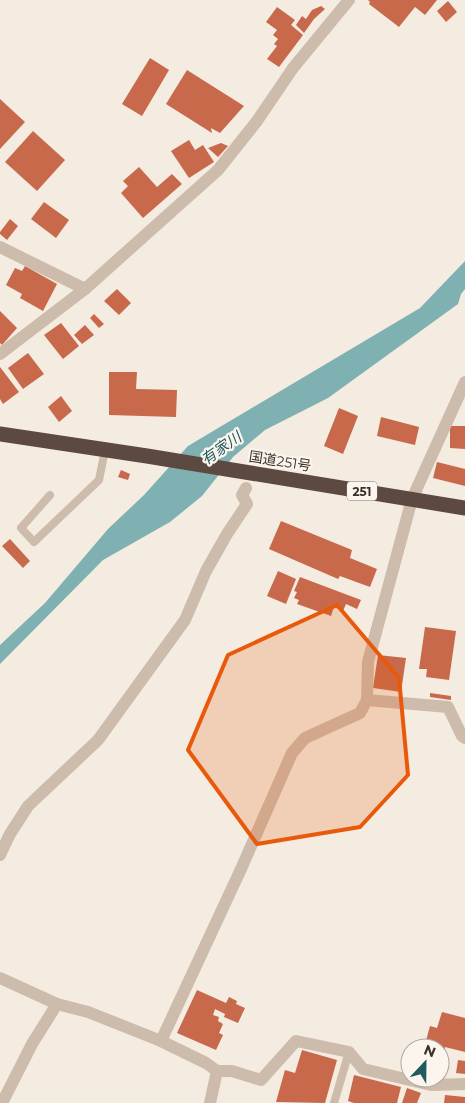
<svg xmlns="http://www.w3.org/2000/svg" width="465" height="1103" font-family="Montserrat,'Noto Sans JP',sans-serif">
	<rect width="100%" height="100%" fill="#f4ebe1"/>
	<polygon fill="#7fb0b2" points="465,261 465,289 461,294 458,304 328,398 265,430 233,457 202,496 170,522 103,560 0,664 0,645 45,603 108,529 144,495 188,446 420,308"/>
	<g fill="#c8694b">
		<polygon points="368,0 437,0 425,15 415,7 399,27 369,4 370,2"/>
		<polygon points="448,1 457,12 446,22 437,11"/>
		<polygon points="321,6 325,9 314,19 304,33 296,25 302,16 306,19 312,10"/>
		<polygon points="277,7 295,20 291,25 303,35 279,67 267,59 277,46 274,44 278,39 273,35 277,30 266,22"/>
		<polygon points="150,58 169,70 142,116 122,104"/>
		<polygon points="187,70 244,106 220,133 211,128 212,133 166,104"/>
		<polygon points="0,99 25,122 0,149"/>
		<polygon points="33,131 65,160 37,191 5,162"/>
		<polygon points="189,140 195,150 203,145 214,162 189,178 171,151"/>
		<polygon points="221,143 228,146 218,157 208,148"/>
		<polygon points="139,167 157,187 172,174 182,184 143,218 121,193 128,186 123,181"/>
		<polygon points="44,202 69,220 56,238 31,219"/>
		<polygon points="10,219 18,226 7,240 0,234 0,232"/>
		<polygon points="25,266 57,284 43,311 20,298 22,294 6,285 15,268 22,271"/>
		<polygon points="117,289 131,303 119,315 104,301"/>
		<polygon points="0,311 17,328 2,345 0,343"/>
		<polygon points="94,314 104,324 99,328 90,318"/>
		<polygon points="61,323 79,346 63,359 44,335"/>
		<polygon points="85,325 94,335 82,344 74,335"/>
		<polygon points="28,353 44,374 23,389 8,368"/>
		<polygon points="0,367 19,392 3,404 0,399"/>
		<polygon points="109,372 137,372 136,389 177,390 176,417 109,415"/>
		<polygon points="61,396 72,411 59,422 48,407"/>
		<polygon points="339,408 358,416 343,454 324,446"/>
		<polygon points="381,417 419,427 415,445 377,436"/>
		<polygon points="450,426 465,426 465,449 450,448"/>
		<polygon points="437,462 465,469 465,486 433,478"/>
		<polygon points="121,470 130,474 128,480 118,477"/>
		<polygon points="281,521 352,550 350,558 377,569 370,587 340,576 338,579 269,549"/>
		<polygon points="10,539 30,561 23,568 2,546"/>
		<polygon points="278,571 296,579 286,604 267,596"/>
		<polygon points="300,577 361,600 357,609 346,604 343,611 334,607 331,616 297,604 299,600 294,598 297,592 294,591"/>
		<polygon points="425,627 456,631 449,680 426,677 427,669 419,669"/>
		<polygon points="378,655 406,658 401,692 373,688"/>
		<polygon points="430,693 451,696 451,700 430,697"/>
		<polygon points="197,990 226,1003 229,997 237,1001 236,1004 245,1008 238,1023 224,1017 225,1014 215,1009 213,1015 219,1017 218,1021 223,1024 219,1033 223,1035 216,1050 177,1033"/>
		<polygon points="442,1012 465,1018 465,1052 445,1047 441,1064 440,1048 424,1048 430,1026 437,1028"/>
		<polygon points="302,1050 337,1060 325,1103 276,1102 285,1070 295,1073"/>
		<polygon points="458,1060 465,1061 465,1074 456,1073"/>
		<polygon points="354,1075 401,1087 397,1103 354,1103 348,1101"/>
		<polygon points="407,1088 421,1093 417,1103 402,1103"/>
		<polygon points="445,1095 465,1097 465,1103 444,1103"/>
	</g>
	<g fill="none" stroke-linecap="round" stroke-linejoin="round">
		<g stroke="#cdbbac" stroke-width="8">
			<polyline points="50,495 21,528 34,542 99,480 105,450"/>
			<polyline points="334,1103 349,1052"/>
		</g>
		<g stroke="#cdbbac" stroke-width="12">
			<polyline points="0,247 85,289"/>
			<polyline points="0,354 85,289 218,170 257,121 293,68 349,0"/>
			<polyline points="367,700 448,707 462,736 465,738"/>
			<polyline points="0,855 10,834 28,806 98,740 185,620 206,571 227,534 247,504 242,495 246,488"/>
			<polyline points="0,978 57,1004 88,1012 161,1041 206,1063 217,1071 232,1071 261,1080 296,1041 349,1052 363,1069 431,1085 465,1084"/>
			<polyline points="161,1041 241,869 292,753 305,738 360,713 367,700 368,662 412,499 465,382"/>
			<polyline points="2,1103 32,1044 57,1004"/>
			<polyline points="210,1103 217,1071"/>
		</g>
		<polyline stroke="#5c4a42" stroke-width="15" points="0,434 147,456 465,508"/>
	</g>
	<path fill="#e8590c" fill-opacity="0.2" stroke="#e8590c" stroke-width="4" stroke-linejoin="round" d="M337 605 399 678 408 775 360 827 257 844 188 750 228 655Z"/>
	<g text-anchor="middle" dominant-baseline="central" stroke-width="4.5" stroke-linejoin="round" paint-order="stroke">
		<rect fill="#fbf5ee" stroke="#756b66" stroke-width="1" x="347" y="481.5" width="30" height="19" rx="4"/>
		<g font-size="12" font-weight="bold" fill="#3b302b">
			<text x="362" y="491">251</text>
		</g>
		<g font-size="14" fill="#3b302b" stroke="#fbf5ee">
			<text transform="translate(280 461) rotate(9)">国道251号</text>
		</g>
		<g font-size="15" font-style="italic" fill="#1f5a5e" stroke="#fbf5ee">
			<text transform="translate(221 448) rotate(-35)">有家川</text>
		</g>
	</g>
	<g transform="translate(425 1063) rotate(22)"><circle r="24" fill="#fbf5ee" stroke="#aea6a0"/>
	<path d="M0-4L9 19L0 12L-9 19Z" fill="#1f5a5e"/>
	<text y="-8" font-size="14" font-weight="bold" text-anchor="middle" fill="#3b302b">N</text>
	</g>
</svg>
